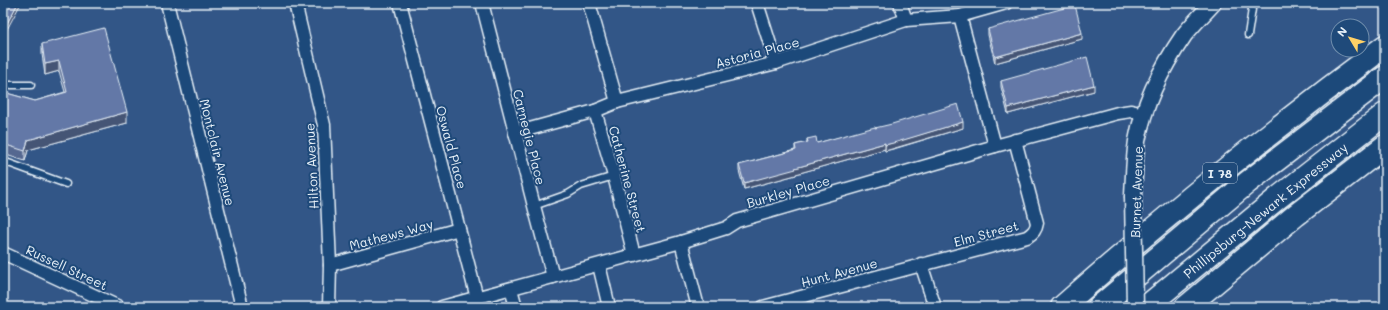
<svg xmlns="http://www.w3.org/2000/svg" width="1388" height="310" font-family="Mali,sans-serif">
	<rect width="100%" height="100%" fill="#325687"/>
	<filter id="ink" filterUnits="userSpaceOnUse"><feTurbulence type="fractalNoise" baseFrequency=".025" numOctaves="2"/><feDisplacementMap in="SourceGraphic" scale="8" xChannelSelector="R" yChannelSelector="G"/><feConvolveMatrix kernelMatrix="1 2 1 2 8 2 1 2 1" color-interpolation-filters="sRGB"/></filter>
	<g filter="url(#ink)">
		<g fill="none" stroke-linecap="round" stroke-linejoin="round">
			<g stroke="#e8f1f8" stroke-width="9">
				<g id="service">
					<polyline points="1248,35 1252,9 1250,3"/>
					<polyline points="3,85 31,85"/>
					<polyline points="3,161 66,184"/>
					<polyline points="534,206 568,194 581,186 614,176"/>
				</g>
			</g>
			<g stroke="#e8f1f8" stroke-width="15">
				<g id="minor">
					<polyline points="167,3 242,307"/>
					<polyline points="295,3 324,125 330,265 329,307"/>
					<polyline points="400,3 477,298"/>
					<polyline points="482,3 534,206 553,277"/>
					<polyline points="589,3 617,102"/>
					<polyline points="757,3 776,63"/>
					<polyline points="900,3 906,20"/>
					<polyline points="960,16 995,146"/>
					<polyline points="595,111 614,176 634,255"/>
					<polyline points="515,133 595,111 617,102 776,63 906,20 960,16 1006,3"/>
					<polyline points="681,242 698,307"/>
					<polyline points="3,253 119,307"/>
					<polyline points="921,264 935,307"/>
					<polyline points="330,265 459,229"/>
					<polyline points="599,265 609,307"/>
					<polyline points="511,289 516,307"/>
					<polyline points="442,307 681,242 726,228 737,221 995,146 1118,113 1131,111 1144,114"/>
					<path d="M763 307 1027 237C1033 233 1036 230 1037 223L1015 140"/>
				</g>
			</g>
			<g stroke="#e8f1f8" stroke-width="19">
				<path id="tertiary" d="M1133 196C1134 178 1134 160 1137 141 1144 103 1162 67 1184 35 1193 24 1203 14 1213 3"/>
			</g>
			<g stroke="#e8f1f8" stroke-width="25">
				<g id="motorway">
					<path d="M1062 307C1166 215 1273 129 1385 46"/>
					<polyline points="1099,307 1248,182 1385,77"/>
					<polyline points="1146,307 1279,197 1385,114"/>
					<polyline points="1186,307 1296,215 1385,146"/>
				</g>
			</g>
			<use href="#service" stroke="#1f4a7a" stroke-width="6"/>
			<use href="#minor" stroke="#1f4a7a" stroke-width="12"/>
			<use href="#tertiary" stroke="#1f4a7a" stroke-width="16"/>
			<use href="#motorway" stroke="#1f4a7a" stroke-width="22"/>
			<g stroke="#e8f1f8" stroke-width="19" stroke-linecap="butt">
				<polyline id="tertiary-bridge" points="1133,196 1135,307"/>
			</g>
			<use href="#tertiary-bridge" stroke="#1f4a7a" stroke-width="16"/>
		</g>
		<g fill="#556790" stroke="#e8f1f8">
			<polygon points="988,29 1082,39 995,63 988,35"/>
			<polygon points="42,44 127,123 28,150 25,161 3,154 3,92 35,101 65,92 59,71 45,75 42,54"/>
			<polygon points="1001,81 1094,91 1008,114 1001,87"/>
			<polygon points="875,128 963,128 897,148 885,151 885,149 796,174 796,175 744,189 739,171 739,165 795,150 795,145 807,142 807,139 817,143"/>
		</g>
		<g fill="#455475" stroke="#e8f1f8">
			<polygon points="18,3 21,3 4,35 3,40 3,31"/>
			<polygon points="1082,33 1082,39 995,63 995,57"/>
			<polygon points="6,36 6,42 3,48 3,42"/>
			<polygon points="59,61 59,71 45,75 45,64"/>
			<polygon points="1094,85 1094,91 1008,114 1008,108"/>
			<polygon points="127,112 127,123 28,150 25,161 25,151 28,140"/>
			<polygon points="963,122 963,128 885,151 885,145"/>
			<polygon points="885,143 885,149 796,174 796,175 744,189 744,183 795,168"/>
		</g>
		<g fill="#6378a7" stroke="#e8f1f8">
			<polygon points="3,3 18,3 3,31"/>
			<polygon points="1075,5 1082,33 995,57 988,29"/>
			<polygon points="104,28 127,112 28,140 25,151 3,144 3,92 35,101 67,92 59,61 45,64 42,44"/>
			<polygon points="3,32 4,32 3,34 6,36 3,42"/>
			<polygon points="1087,57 1094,85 1008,108 1001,81"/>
			<polygon points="958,104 963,122 897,142 885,145 885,143 795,168 796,169 744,183 739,165 796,150 795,145 808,142 807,139 816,137 817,143 875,127 875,128 892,124"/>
		</g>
	</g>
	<g text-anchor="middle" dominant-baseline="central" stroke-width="4" stroke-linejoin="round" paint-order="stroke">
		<rect fill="#1f4a7a" stroke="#acbfd2" stroke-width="1" x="1203" y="163" width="34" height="20" rx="3"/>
		<g font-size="12" font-weight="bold" fill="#e8f1f8">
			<text x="1220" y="173">I 78</text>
		</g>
		<g font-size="13" fill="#e8f1f8" stroke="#1f4a7a">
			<text transform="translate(757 52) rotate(-15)">Astoria Place</text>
			<text transform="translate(530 137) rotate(76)">Carnegie Place</text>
			<text transform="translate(452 147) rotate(75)">Oswald Place</text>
			<text transform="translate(218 152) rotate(76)">Montclair Avenue</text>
			<text transform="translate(311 166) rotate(-93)">Hilton Avenue</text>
			<text transform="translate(628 179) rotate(75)">Catherine Street</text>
			<text transform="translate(788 191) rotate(-16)">Burkley Place</text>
			<text transform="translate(1136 192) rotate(-88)">Burnet Avenue</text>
			<text transform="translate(1265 210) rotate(-39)">Phillipsburg-Newark Expressway</text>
			<text transform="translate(986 233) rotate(-15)">Elm Street</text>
			<text transform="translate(391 234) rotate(-15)">Mathews Way</text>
			<text transform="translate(67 267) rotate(25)">Russell Street</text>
			<text transform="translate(839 272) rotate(-15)">Hunt Avenue</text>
		</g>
	</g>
	<rect width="1388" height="310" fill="none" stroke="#1f4a7a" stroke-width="16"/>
	<rect x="8" y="8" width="1372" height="294" fill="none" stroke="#e8f1f8" stroke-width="1.5" filter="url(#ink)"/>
	<g transform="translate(1350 38) rotate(308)"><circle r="19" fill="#1f4a7a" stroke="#6f8dac"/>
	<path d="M0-3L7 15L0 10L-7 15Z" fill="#ffd166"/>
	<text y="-6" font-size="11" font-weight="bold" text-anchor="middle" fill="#e8f1f8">N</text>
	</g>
</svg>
